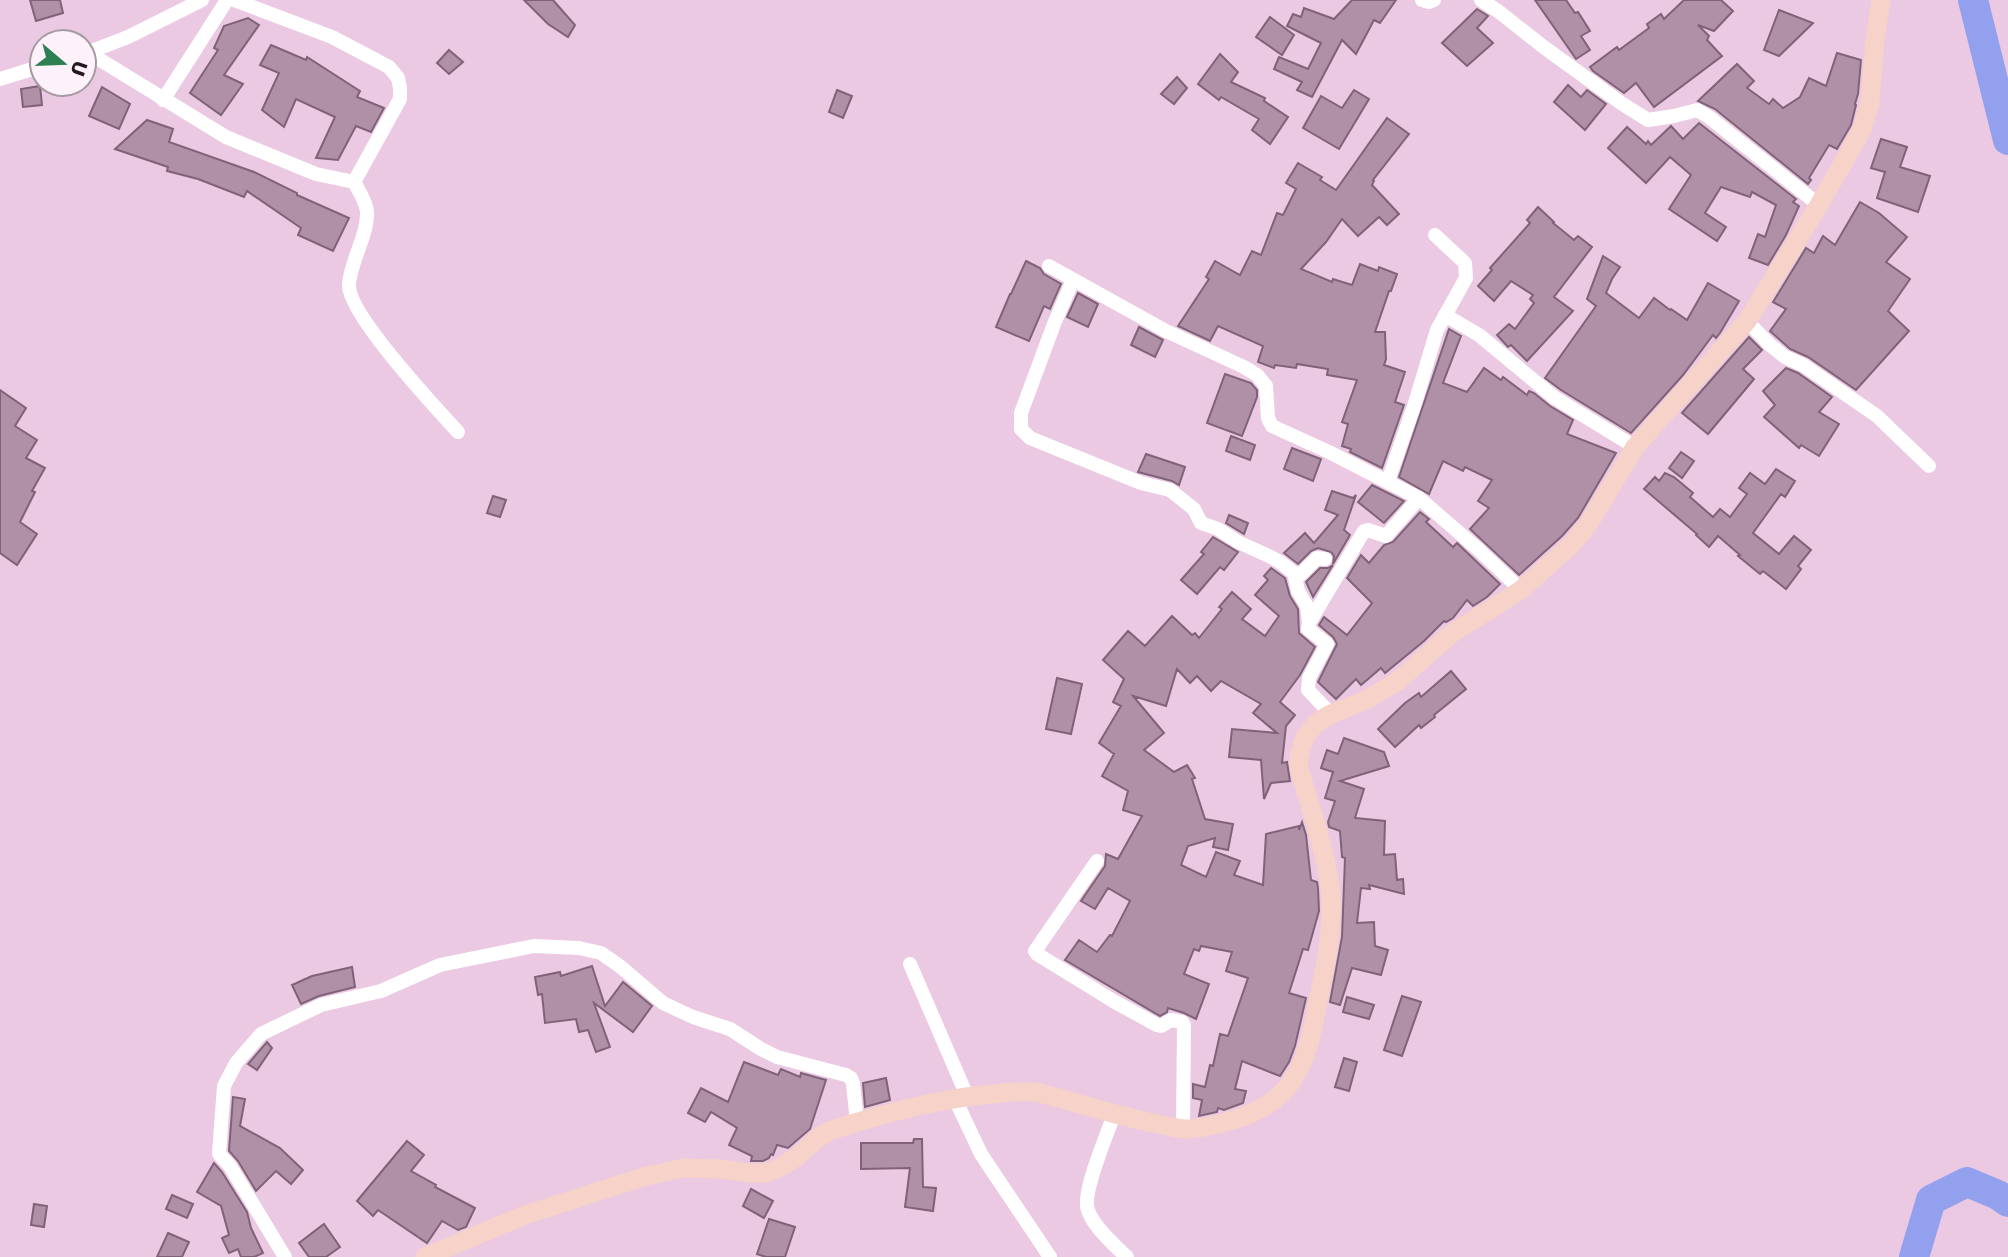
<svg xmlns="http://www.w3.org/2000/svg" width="2008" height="1257" font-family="'DejaVu Sans',sans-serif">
	<rect width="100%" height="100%" fill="#ebc9e2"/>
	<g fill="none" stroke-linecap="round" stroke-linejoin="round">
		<g stroke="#93a0ee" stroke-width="30">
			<polyline points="1973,0 2008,140"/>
			<polyline points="1914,1257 1931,1200 1967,1182 1998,1195 2008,1202"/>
		</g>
	</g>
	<g fill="#b090a7" stroke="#806278" stroke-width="2">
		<polygon points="30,0 60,0 63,13 36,21"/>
		<polygon points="524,0 553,0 575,25 568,37 548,24"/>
		<polygon points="1352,0 1396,0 1380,23 1374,20 1356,54 1342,40 1312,97 1297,90 1302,82 1274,69 1279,57 1308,69 1321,43 1287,26 1293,14 1301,17 1304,8 1334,19"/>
		<polygon points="1535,0 1566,0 1575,13 1578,12 1590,31 1581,36 1590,50 1576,59"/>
		<polygon points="1684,0 1721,0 1733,11 1714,31 1698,25 1709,36 1707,40 1722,56 1654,107 1636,83 1624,93 1593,71 1590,67 1617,47 1619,50 1649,28 1647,24 1661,14 1664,19"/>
		<polygon points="1477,9 1488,16 1477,28 1493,43 1467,66 1442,43"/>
		<polygon points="1779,10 1813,23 1779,56 1764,50"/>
		<polygon points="1270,17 1294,35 1282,55 1256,37"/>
		<polygon points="248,18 259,25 224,75 243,84 221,115 190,93 218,50 214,48 224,26"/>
		<polygon points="271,45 306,60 307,57 360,91 357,97 384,108 371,132 356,126 338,160 316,158 335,117 296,99 284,127 262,110 279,73 260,65"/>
		<polygon points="449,50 463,62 449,74 437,63"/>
		<polygon points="1837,53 1861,60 1858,94 1855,104 1856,105 1851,125 1837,149 1829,145 1809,178 1811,180 1808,184 1715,109 1698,101 1737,64 1754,81 1747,88 1769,104 1773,99 1783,108 1800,97 1809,78 1826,86"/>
		<polygon points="1220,54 1238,72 1231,82 1265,98 1264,101 1288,117 1270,144 1252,130 1259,119 1221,97 1219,100 1198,84"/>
		<polygon points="1177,77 1187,88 1174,104 1161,94"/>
		<polygon points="1568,85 1581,97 1587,90 1606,104 1585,130 1554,102"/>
		<polygon points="40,86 42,105 23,107 21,89"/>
		<polygon points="102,87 130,104 119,129 89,116"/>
		<polygon points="837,90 852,96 843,118 829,112"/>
		<polygon points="1354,90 1369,99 1339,149 1303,128 1321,96 1342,108"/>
		<polygon points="1387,118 1409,134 1373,180 1374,181 1372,185 1399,214 1387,225 1379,217 1358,236 1342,219 1326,242 1301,269 1332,282 1333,279 1352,285 1360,264 1378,271 1379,267 1397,274 1391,291 1389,291 1375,332 1385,332 1386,359 1384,365 1405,372 1395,402 1404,405 1382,468 1350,452 1351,449 1342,446 1348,424 1342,422 1357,380 1327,375 1328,369 1297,364 1296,368 1275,365 1274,368 1258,362 1263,346 1218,326 1210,341 1178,326 1209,279 1206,277 1215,261 1240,275 1252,251 1261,255 1277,213 1283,215 1296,189 1286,183 1298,163 1322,177 1320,180 1336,190"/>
		<polygon points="147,120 173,129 169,142 254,172 297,193 297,195 349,218 333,251 298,235 301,228 247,191 244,197 198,179 167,171 168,167 115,149"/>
		<polygon points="1699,123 1796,199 1793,202 1799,206 1786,235 1768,265 1749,258 1758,234 1765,237 1776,205 1752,192 1750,197 1721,187 1705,213 1726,227 1717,241 1669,209 1691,175 1670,157 1646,183 1608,148 1627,127 1646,144 1648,141 1651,145 1671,126 1683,139"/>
		<polygon points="1881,139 1907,147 1900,167 1930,176 1918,212 1877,198 1885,172 1871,168"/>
		<polygon points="1860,202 1879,213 1907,237 1886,262 1910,279 1888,311 1909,331 1856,390 1808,357 1790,349 1770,331 1786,309 1773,302 1806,248 1814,253 1823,236 1835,245"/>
		<polygon points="1538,207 1554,222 1553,223 1574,240 1578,236 1592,247 1554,297 1573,311 1527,361 1511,345 1508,347 1497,335 1509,324 1515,329 1534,303 1530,299 1533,295 1511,281 1494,301 1478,286 1492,270 1490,268 1530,223 1527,220"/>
		<polygon points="1603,256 1620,267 1612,279 1606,293 1639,318 1654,298 1670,310 1671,309 1687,320 1708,283 1739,301 1720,333 1716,338 1713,335 1683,375 1631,433 1561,390 1545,378 1596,306 1587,299"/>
		<polygon points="1026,261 1040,268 1044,274 1061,284 1050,309 1044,306 1029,341 996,327 1010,294 1011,294"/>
		<polygon points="1078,293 1098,304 1088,327 1067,317"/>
		<polygon points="1139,327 1163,340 1155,357 1131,345"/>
		<polygon points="1449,329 1461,336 1443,383 1467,392 1484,368 1501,380 1503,377 1527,395 1529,391 1534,393 1550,406 1573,420 1567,434 1616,453 1578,518 1562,536 1519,575 1470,529 1489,508 1478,501 1492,480 1465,467 1463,471 1443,461 1429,494 1399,477"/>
		<polygon points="1749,337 1762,350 1743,369 1754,379 1708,434 1682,413"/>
		<polygon points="1786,368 1798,373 1832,397 1819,412 1839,424 1819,456 1801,445 1799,448 1764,417 1775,405 1763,391"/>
		<polygon points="1225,374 1251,383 1257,390 1257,397 1242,436 1207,423"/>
		<polygon points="0,390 26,408 15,426 37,440 26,458 45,468 32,491 35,492 20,522 37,534 17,565 0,553"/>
		<polygon points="1231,436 1255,445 1250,460 1226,451"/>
		<polygon points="1292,448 1321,459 1313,481 1284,469"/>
		<polygon points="1681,452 1694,461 1682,478 1669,468"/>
		<polygon points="1146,454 1185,467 1179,485 1172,481 1138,472"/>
		<polygon points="1776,469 1795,481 1785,497 1781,494 1753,533 1779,554 1794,536 1811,550 1798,566 1801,569 1786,589 1763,571 1760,574 1738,556 1740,555 1718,536 1709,547 1696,535 1697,534 1644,489 1655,477 1659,481 1665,473 1674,477 1693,493 1690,497 1713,517 1720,509 1730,517 1747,494 1739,488 1750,473 1765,484"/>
		<polygon points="1372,485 1404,501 1384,523 1358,502"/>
		<polygon points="1332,491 1353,498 1356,495 1344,530 1350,535 1333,564 1334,556 1331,552 1318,548 1311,551 1298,564 1284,553 1305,533 1314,543 1338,515 1325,510"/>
		<polygon points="493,496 506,500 500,517 487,513"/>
		<polygon points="1420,512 1429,519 1426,522 1453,547 1457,543 1500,584 1487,597 1473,606 1467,600 1453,618 1446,622 1444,621 1424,641 1385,673 1381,668 1361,685 1356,679 1336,699 1318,682 1337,644 1333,637 1319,625 1324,617 1347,635 1372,603 1347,578 1361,555 1369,563 1384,545 1393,542"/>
		<polygon points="1229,515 1248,523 1244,534 1226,523"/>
		<polygon points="1213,537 1238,552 1224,570 1220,567 1197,594 1181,580 1204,554 1201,552"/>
		<polygon points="1333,565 1313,597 1306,582 1320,568 1328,568"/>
		<polygon points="1271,568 1285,578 1290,596 1298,609 1299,633 1315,647 1300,675 1280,702 1295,715 1286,726 1282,763 1287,762 1290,781 1271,783 1264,799 1261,760 1229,757 1232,729 1277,733 1253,713 1261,704 1221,681 1211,691 1197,676 1190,683 1177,669 1166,706 1133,696 1164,733 1144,750 1174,772 1187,765 1195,778 1192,779 1205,819 1233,824 1228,850 1213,847 1215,838 1188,846 1181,865 1206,877 1216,852 1240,861 1234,875 1263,885 1266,834 1299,826 1299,830 1302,822 1306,835 1311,880 1317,882 1318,888 1319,911 1308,950 1303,949 1289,993 1306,998 1295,1046 1289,1062 1280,1076 1242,1061 1235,1089 1246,1091 1243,1103 1224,1110 1218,1108 1217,1112 1199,1116 1202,1100 1193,1098 1193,1084 1205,1087 1210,1065 1213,1066 1220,1034 1228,1036 1248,978 1226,971 1232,952 1201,946 1199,951 1194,949 1184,974 1209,984 1196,1019 1184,1013 1168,1008 1167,1012 1160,1016 1065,960 1079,940 1097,952 1110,935 1112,936 1130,901 1108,888 1095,909 1081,901 1105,866 1106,854 1118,859 1142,816 1123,810 1128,791 1102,776 1114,754 1099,743 1121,706 1113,702 1124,679 1103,660 1128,631 1145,646 1172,616 1192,635 1195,633 1199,638 1222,609 1219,607 1232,592 1251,609 1242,619 1265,636 1279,616 1255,595 1268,580 1264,576"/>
		<polygon points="1451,671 1466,689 1434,715 1435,717 1421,728 1419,725 1395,747 1378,729 1405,703 1419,693 1421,697"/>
		<polygon points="1057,678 1082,684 1071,734 1046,729"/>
		<polygon points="1344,738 1384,752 1389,766 1340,781 1364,789 1355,818 1385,821 1384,855 1395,854 1397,880 1403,879 1404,894 1369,885 1370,889 1361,888 1357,923 1374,922 1375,946 1388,950 1381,975 1352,968 1340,1005 1330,1002 1342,937 1345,858 1342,857 1340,831 1329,827 1328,822 1335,801 1325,798 1333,772 1321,768 1327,750 1338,754"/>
		<polygon points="592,966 605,1006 623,982 652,1006 633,1032 594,1003 610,1047 596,1052 588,1030 579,1032 576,1019 545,1023 542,994 538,995 535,977 560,972 561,976"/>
		<polygon points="352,967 355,987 319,996 301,1004 292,985 312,976"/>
		<polygon points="1402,996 1421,1002 1402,1056 1384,1050"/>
		<polygon points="1347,997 1374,1005 1369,1019 1343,1012"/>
		<polygon points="267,1042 272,1048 257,1070 248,1064"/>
		<polygon points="1344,1058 1357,1062 1349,1091 1335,1087"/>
		<polygon points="744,1062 778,1075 781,1069 800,1077 801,1073 826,1080 810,1129 788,1148 777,1145 773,1155 771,1154 769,1158 763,1161 751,1161 752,1156 729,1145 737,1128 711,1112 705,1122 688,1113 701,1088 728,1102"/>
		<polygon points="886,1078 890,1100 865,1107 863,1083"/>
		<polygon points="233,1097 245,1099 240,1126 280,1148 303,1170 291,1184 276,1171 256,1191 238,1161 229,1151"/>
		<polygon points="914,1139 922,1139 923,1187 936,1188 933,1211 905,1207 910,1168 861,1169 861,1143 913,1143"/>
		<polygon points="407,1141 424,1155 411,1171 436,1185 435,1187 475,1208 466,1227 458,1230 442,1221 427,1243 378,1210 373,1216 357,1201"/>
		<polygon points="214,1163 222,1172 247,1212 251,1228 263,1253 254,1257 241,1257 238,1249 229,1253 222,1238 229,1235 221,1206 197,1192"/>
		<polygon points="751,1189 773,1201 764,1218 743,1206"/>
		<polygon points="172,1195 193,1204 187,1218 166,1209"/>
		<polygon points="34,1204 47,1206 44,1227 31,1225"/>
		<polygon points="769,1219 795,1227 785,1257 766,1257 757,1254"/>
		<polygon points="324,1224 340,1247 326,1257 309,1257 299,1243"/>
		<polygon points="168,1233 189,1242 182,1257 157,1257"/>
	</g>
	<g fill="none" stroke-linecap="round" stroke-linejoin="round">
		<g stroke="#fff" stroke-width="14">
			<polyline points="234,0 332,37 389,67 398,78 400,88 400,99 354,182"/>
			<polyline points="1422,0 1429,2 1434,0"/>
			<polyline points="1481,0 1498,11 1545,48 1621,103 1648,120 1674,116 1697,110 1709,117 1819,205"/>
			<path d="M89 53 226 137 316 174 354 182C359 191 366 201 367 212 368 235 350 262 349 285 348 314 436 408 458 432"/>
			<polyline points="84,54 128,37 202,0"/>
			<polyline points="0,79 42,66"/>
			<polyline points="163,100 227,0"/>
			<polyline points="1049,266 1166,331 1244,367 1257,375 1266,386 1268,418 1272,426 1329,452 1419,498 1479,550 1521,590"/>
			<polyline points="1073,280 1054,324 1021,413 1021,429 1030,438 1141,483 1170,490 1194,509 1201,523 1218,529 1238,542 1271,557 1280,562 1294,573 1300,575 1317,558 1325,559"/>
			<polyline points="1445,315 1479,335 1555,398 1635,447"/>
			<polyline points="1747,321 1769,344 1785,357 1803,365 1877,416 1929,466"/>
			<polyline points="1388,481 1415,403 1437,330 1466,278 1465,263 1435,235"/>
			<polyline points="1294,573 1298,591 1307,606 1309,623"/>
			<polyline points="1331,714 1308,690 1309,678 1327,644 1308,629 1309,623 1364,531 1368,530 1386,536 1419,498"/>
			<polyline points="1097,861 1035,951 1037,954 1115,1002 1157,1025 1161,1026 1171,1020 1182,1022 1184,1025 1183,1129"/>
			<polyline points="910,964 967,1096"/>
			<polyline points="955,1099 981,1154 1050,1257"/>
			<path d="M1114 1115C1107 1134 1085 1186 1087 1205 1088 1222 1115 1246 1127 1257"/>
			<polyline points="285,1257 230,1166 219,1154 224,1086 236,1063 261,1034 321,1005 381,991 440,965 534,946 579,948 601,953 621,967 663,1003 693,1017 730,1029 761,1049 777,1057 846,1075 851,1078 853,1084 857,1122"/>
		</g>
		<path stroke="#f6d2c9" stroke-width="19" d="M425 1257 525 1215 643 1177 683 1168 720 1169 749 1173H765L779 1168 798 1156 819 1137 829 1131C882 1114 936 1099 992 1094 1007 1092 1021 1091 1035 1092 1073 1101 1110 1114 1148 1122 1160 1124 1172 1128 1184 1129 1202 1129 1220 1124 1236 1119 1305 1098 1309 1047 1321 986 1328 954 1334 919 1330 886 1324 846 1310 807 1299 768V756L1305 737 1316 723 1331 714 1366 700 1398 681 1451 634 1521 590 1571 545 1588 525 1635 447 1747 321 1819 205 1862 130 1870 102 1875 40 1881 0"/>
	</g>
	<g transform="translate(63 63) rotate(109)"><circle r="33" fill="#fdf2fa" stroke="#a69aa3" stroke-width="2"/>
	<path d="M0-5L12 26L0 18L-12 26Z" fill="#2d8052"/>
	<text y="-10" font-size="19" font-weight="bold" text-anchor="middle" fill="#231720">U</text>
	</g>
</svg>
